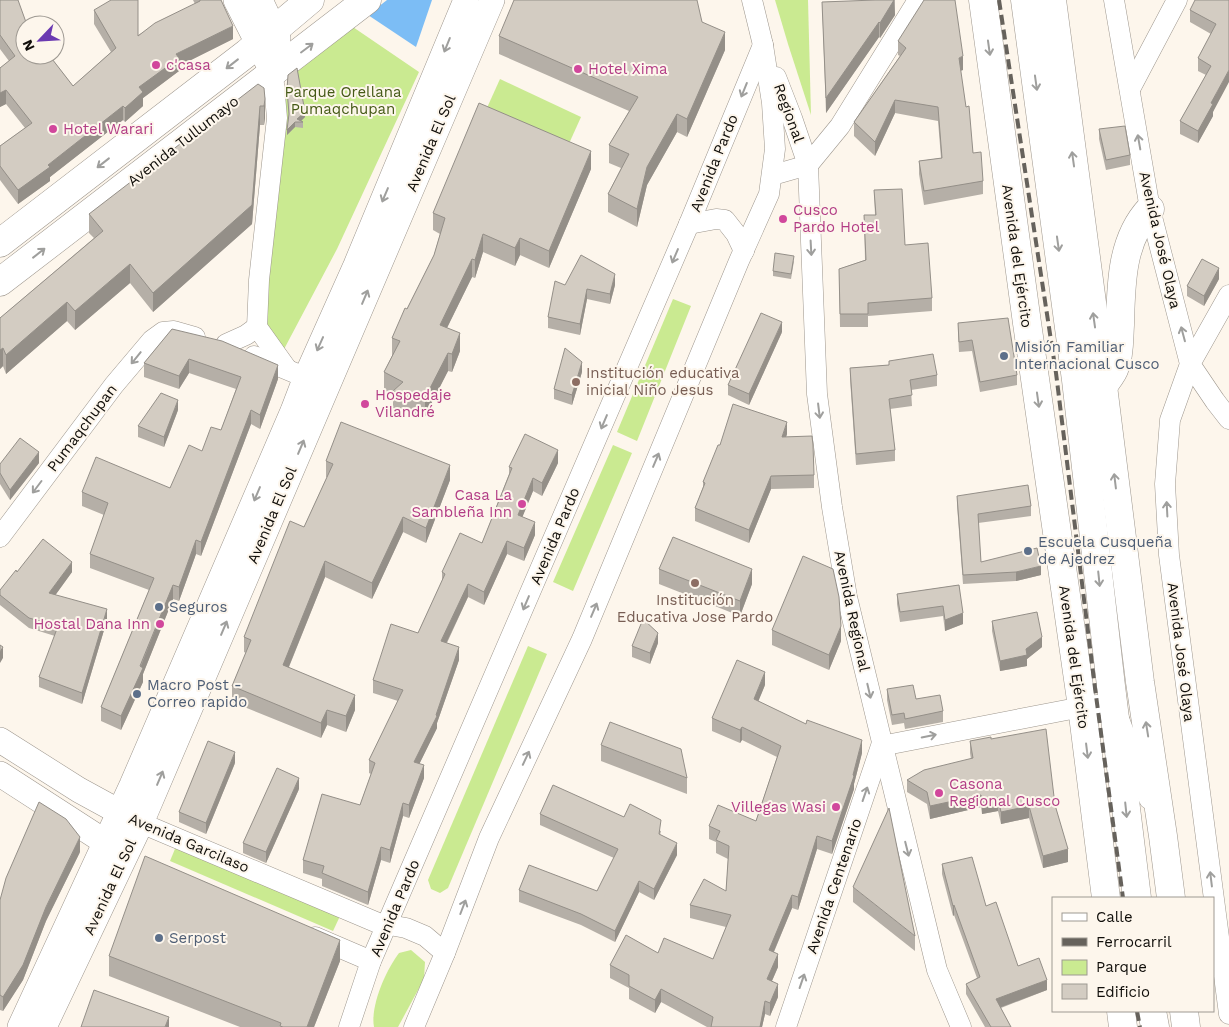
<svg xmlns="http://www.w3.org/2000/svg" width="1229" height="1027" font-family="'Work Sans',sans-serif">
	<rect width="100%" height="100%" fill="#fdf6ec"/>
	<g fill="#caea91">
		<polygon points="775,0 808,0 811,115 788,44"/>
		<polygon points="347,23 419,72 337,249 282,353 265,330 273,212 277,207 275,195 279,139 289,70"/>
		<polygon points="500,79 581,117 567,148 486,110"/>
		<polygon points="673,299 691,306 637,441 617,432"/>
		<polygon points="613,445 632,453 573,591 553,582"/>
		<polygon points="528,646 547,654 448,888 440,893 431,889 428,880"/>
		<polygon points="177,844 341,914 333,931 170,861"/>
		<path d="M411 950 425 962 424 979 398 1027H374C370 1006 386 970 399 953Z"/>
	</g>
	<polygon fill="#7cbdf5" points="387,0 432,0 416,47 368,15"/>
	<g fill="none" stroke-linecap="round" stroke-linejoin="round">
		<g stroke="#9d968d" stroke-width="21">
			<g id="minor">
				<polyline points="1114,0 1150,209 1190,364 1170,420 1165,484 1169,555 1229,1014"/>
				<polyline points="273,73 277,118 259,280 257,327 287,369"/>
				<polyline points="776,77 792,118 808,165 817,394 832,507 847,597 937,970 961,1027"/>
				<polyline points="1130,89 1177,0"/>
				<polyline points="773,175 808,165 840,126 918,0"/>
				<polyline points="689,224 716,219 725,220 736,234 744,251"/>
				<polyline points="1229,295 1190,364 1215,401 1229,419"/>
				<polyline points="226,344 246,335 257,327"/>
				<polyline points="254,356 319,383"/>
				<polyline points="0,537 114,385 152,340 163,332 174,331 195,337"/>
				<polyline points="141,823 378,923 406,928 425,936 445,953"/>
				<polyline points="315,937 371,961"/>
				<polyline points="349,1027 371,961 689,224 763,45"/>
				<polyline points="414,1027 445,953 489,838 582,639 739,261 769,194 775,149 772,103 763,45 752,0"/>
				<polyline points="786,1027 881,746 1082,707 1113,703 1149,799"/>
			</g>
		</g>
		<g stroke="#9d968d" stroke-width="26">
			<g id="tertiary">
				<polyline points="236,0 273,73"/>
				<polyline points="260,0 278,38 276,48"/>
				<polyline points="0,740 79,790 134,820"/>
				<polyline points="0,774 119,851"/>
				<polyline points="20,1027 132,785 293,411 306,377 356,265 466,0"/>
				<polyline points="44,1027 141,823 492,0"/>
			</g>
		</g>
		<g stroke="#9d968d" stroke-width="29">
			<g id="secondary">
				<polyline points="983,0 1027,323 1082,707 1106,898"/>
				<polyline points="1121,1011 1123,1027"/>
			</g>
		</g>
		<g stroke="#9d968d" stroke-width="29">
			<g id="primary">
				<polyline points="1025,0 1076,380 1111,686 1137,898"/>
				<polyline points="1052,0 1103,386 1140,682 1163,836 1171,898"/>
				<polyline points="0,243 247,53 310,0"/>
				<polyline points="0,282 367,0"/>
				<path d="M1103 386C1107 380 1113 374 1115 367 1120 353 1119 339 1120 325 1121 285 1121 240 1150 209"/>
				<polyline points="1152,1011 1155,1027"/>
				<polyline points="1184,1011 1186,1027"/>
			</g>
		</g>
		<use href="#minor" stroke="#fff" stroke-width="20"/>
		<use href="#tertiary" stroke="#fff" stroke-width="25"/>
		<use href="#secondary" stroke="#fff" stroke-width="28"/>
		<use href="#primary" stroke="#fff" stroke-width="28"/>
		<g stroke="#66625c" stroke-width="4" stroke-dasharray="10 5" stroke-linecap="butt">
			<polyline points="999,0 1056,373 1095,688 1123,898"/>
			<polyline points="1137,1011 1140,1027"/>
		</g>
	</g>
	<g fill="#b5afa7">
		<polygon points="0,0 25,25 73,86 111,52 94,24 94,10 138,35 195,4 193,0 221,0 233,39 179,66 179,71 143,98 143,106 125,122 123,120 50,177 50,181 18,204 0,180 0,146 25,128 6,104 0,107 0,68 9,61 0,49"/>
		<polygon points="895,0 895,15 880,38 879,37 826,113 822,2"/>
		<polygon points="1229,0 1213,112 1213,116 1198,143 1180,134 1180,121 1206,75 1198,71 1198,58 1211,34 1190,22 1190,10"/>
		<polygon points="702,22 725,50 687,137 677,132 647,185 637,227 608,212 608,194 621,168 609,163 609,145 629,111 499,54 499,36"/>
		<polygon points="898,41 963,70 960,71 973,153 983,181 983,194 924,205 919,174 919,161 941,158 938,121 895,113 875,156 854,136 854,122 900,56 898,55"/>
		<polygon points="264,88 265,118 264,125 260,125 252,224 153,312 130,283 75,330 67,321 6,374 3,366 0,369 0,318 94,238 89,233 89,214"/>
		<polygon points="287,89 305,117 301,121 303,122 303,128 295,127 287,135 289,116"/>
		<polygon points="1099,129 1130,155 1130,165 1106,170 1099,139"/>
		<polygon points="591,169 549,268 520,255 515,266 483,252 475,278 472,277 447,328 460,351 452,372 448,371 425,416 393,408 393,395 384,390 384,372 392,356 392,338 434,255 440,234 433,230 433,213"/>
		<polygon points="874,190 905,245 932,298 932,311 868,316 868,327 840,327 839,269 865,260 864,215 875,215"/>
		<polygon points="794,261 791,279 773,276 773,271"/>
		<polygon points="1219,279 1204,306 1187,296 1187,286"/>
		<polygon points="565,285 615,285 610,304 587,299 580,335 548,328 548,317"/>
		<polygon points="958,323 1017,375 1017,385 980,392 972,351 959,352 958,334"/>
		<polygon points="172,329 278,379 260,429 251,424 201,556 196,554 179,601 173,599 143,674 143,682 121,730 101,721 101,707 149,590 90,568 90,554 104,515 82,506 82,492 170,488 221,430 236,389 189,373 179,389 144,377 144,363"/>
		<polygon points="782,332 749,405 728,395 728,385"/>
		<polygon points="889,361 937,375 937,386 911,390 912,406 890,409 895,450 895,461 856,465 850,379 850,368 889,365"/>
		<polygon points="582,372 572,405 554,399 554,389"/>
		<polygon points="178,410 164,447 138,437 138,426"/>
		<polygon points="787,434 786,437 814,475 814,488 771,489 749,543 695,521 695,508 703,487 703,482 720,445"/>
		<polygon points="326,461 450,480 426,543 403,532 372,599 325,577 289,667 355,710 346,732 327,725 321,738 232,702 232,686 246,653 244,652 244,637 304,527 327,477 326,477"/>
		<polygon points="39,463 10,500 0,484 0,464"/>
		<polygon points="558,463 542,496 533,491 522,517 535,535 524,561 507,554 484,605 468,597 447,643 459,660 437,723 437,728 419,764 424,778 409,818 403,816 390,863 381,860 368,905 322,886 322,879 303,873 303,860 360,805 371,774 369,773 369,760 398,701 373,693 373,680 418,633 442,581 442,572 482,543 509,474 509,467"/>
		<polygon points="957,496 1031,506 1031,516 978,523 981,562 1041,575 1016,581 963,584 957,505"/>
		<polygon points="659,569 752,584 740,616 659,584"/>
		<polygon points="17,572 72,572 55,595 107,620 82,704 39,687 39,677 55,636 29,628 0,605 0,590"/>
		<polygon points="959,585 963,624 945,631 943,616 900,622 897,604 897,594"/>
		<polygon points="992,621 1042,647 1027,659 1027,666 1000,671 992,631"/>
		<polygon points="772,630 841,641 829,670 772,645"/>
		<polygon points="658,643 650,664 632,657 632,646"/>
		<polygon points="765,685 758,701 862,753 854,784 854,789 832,854 817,849 798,910 792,908 774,952 778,967 772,981 778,997 770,1016 765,1014 762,1027 707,1027 661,1002 655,1013 629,999 629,988 610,978 610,965 658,953 713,959 726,927 690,918 690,905 726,891 728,859 716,853 716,842 709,839 709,826 756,821 777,757 742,740 740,743 712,731 712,718"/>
		<polygon points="887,689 916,699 943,711 943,722 905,729 904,723 892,725 887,700"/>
		<polygon points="991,739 1055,805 1068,862 1043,868 1029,818 1001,824 998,811 982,814 981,807 930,819 927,804 907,792 907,780 971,759 970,753 970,741"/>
		<polygon points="601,745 687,778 687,794 601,761"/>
		<polygon points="235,763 206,834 179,822 179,812"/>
		<polygon points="299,789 266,863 243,853 243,843"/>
		<polygon points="540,814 624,817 661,831 660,835 677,855 654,900 639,892 615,942 581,925 519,902 519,890 597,891 614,858 540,825"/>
		<polygon points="80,852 46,921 23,980 3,1011 0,1010 0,900"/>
		<polygon points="942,864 986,906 1018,966 1047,990 1001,1008 1011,1027 985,1027 966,994 966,984 977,978 954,915 953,916 942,874"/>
		<polygon points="853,887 915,936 915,951 853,902"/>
		<polygon points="109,956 340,961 314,1027 240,1027 109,976"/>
	</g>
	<g fill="#948f88">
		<polygon points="894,0 895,15 880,38 880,23"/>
		<polygon points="879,22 879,37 826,113 826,98"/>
		<polygon points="233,26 233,39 179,66 179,71 143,98 143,106 125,122 125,108 139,87 176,54"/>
		<polygon points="725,32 725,50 687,137 687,119"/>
		<polygon points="963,56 963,70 959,71 959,58"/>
		<polygon points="1229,70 1229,82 1213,112 1213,116 1198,143 1198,131 1211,103"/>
		<polygon points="6,90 6,104 0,107 0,93"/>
		<polygon points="265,99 265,118 264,125 264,106"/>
		<polygon points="895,100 895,113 875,156 875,142"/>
		<polygon points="123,106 123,120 50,177 50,181 18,204 18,190 48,165"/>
		<polygon points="260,106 260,125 252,224 153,312 153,293"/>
		<polygon points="305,112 305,117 300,122 297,119"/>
		<polygon points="677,114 677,132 647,185 637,227 637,209 647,167"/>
		<polygon points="295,122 295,127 287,135 287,130"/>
		<polygon points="591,151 591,169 549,268 549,251"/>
		<polygon points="483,234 483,252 475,278 475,260"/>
		<polygon points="520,238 520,255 515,266 515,248"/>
		<polygon points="472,259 472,277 440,342 440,325"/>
		<polygon points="130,264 130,283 75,330 75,311"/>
		<polygon points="1219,268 1219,279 1204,306 1204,296"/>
		<polygon points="615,274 615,285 610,304 610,294"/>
		<polygon points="587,289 587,299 580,335 580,324"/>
		<polygon points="67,302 67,321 6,374 6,355"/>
		<polygon points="782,322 782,332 749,405 749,394"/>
		<polygon points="460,333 460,351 452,372 452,354"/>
		<polygon points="3,348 3,366 0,369 0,350"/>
		<polygon points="448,353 448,371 425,416 425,398"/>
		<polygon points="189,359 189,373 179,389 179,376"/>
		<polygon points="582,362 582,372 572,405 572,395"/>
		<polygon points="278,365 278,379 260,429 260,415"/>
		<polygon points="178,400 178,410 164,447 164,437"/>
		<polygon points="251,410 251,424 201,556 201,542"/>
		<polygon points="787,422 787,434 782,449 782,437"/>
		<polygon points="558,450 558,463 542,496 542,483"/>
		<polygon points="39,452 39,463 10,500 10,490"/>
		<polygon points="450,465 450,480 426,543 426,528"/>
		<polygon points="771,476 771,489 749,543 749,530"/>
		<polygon points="533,478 533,491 518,528 518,515"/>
		<polygon points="403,517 403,532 372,599 372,583"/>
		<polygon points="535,522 535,535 524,561 524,548"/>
		<polygon points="196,540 196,554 179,601 179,587"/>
		<polygon points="507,541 507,554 484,605 484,592"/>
		<polygon points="325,561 325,577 283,681 283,665"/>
		<polygon points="72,562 72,572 49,604 49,593"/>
		<polygon points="1041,566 1041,575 1016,581 1016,572"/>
		<polygon points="752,569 752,584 740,616 740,601"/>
		<polygon points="468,584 468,597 441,654 441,641"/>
		<polygon points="173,585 173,599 143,674 143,682 121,730 121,716"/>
		<polygon points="107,609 107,620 82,704 82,693"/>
		<polygon points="963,613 963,624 945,631 945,620"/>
		<polygon points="841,626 841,641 829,670 829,655"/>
		<polygon points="658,633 658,643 650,664 650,653"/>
		<polygon points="1042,637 1042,647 1027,659 1027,666 1000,671 1000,661 1026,649"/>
		<polygon points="3,647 3,658 0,663 0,652"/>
		<polygon points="459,647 459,660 437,723 437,728 414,775 414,762 436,715"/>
		<polygon points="765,672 765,685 754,712 754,699"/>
		<polygon points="355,695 355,710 346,732 346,716"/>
		<polygon points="327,710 327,725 321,738 321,723"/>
		<polygon points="742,727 742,740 740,743 740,730"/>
		<polygon points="862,740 862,753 854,784 854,789 832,854 832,841 853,775"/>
		<polygon points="235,752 235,763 206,834 206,823"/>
		<polygon points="424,765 424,778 409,818 409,805"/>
		<polygon points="299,778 299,789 266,863 266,852"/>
		<polygon points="981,795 981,807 930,819 930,806"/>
		<polygon points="998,798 998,811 982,814 982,802"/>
		<polygon points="403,803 403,816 390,863 390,850"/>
		<polygon points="1029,806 1029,818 1001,824 1001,812"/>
		<polygon points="817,836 817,849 798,910 798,897"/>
		<polygon points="80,837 80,852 46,921 23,980 3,1011 3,997"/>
		<polygon points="677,843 677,855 654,900 654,889"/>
		<polygon points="381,847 381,860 368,905 368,892"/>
		<polygon points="1068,849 1068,862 1043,868 1043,856"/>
		<polygon points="639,881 639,892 615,942 615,931"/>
		<polygon points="792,895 792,908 769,963 769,950"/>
		<polygon points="954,905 954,915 953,916 953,906"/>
		<polygon points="340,940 340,961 314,1027 307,1027"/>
		<polygon points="778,954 778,967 767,992 767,979"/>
		<polygon points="1047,980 1047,990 996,1009 996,999"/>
		<polygon points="778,984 778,997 770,1016 770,1003"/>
		<polygon points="661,989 661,1002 655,1013 655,1000"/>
		<polygon points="765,1001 765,1014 762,1027 760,1027"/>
		<polygon points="169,1017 169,1027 165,1027"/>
	</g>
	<g fill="#d3ccc2" stroke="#948f88">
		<polygon points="0,0 18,0 27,25 25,25 25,55 49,55 73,86 116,48 94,10 111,0 138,0 138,36 155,23 200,1 200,0 221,0 233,26 176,54 179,58 139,87 143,92 125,108 123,106 48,165 50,167 18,190 0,166 0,146 32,123 6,90 0,93 0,68 15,56 0,35"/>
		<polygon points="514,0 697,0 702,22 725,32 687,119 677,114 647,167 637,209 608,194 629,154 609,145 638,97 499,36"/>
		<polygon points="875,0 894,0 880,23 879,22 826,98 822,2"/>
		<polygon points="924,0 955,0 963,56 959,58 966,107 969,106 973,153 981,152 983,181 924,191 919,161 942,158 938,107 895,100 875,142 854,122 906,48 898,41"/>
		<polygon points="1195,0 1229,0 1229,70 1211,103 1213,104 1198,131 1180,121 1211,66 1198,58 1216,24 1190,10"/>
		<polygon points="297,68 305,112 297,119 303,122 295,122 287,130 289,114 287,89 288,75"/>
		<polygon points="258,84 264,88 265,99 264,106 260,106 252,205 153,293 130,264 75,311 67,302 6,355 3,348 0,350 0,318 103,231 89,214"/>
		<polygon points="479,103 591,151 549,251 520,238 515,248 483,234 475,260 472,259 440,325 460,333 452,354 448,353 425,398 393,391 403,382 384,372 400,341 392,338 405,308 407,309 434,255 445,218 433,213"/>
		<polygon points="1125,126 1130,155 1106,160 1099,129"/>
		<polygon points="902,189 905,245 928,243 932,298 868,303 868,314 840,314 839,269 866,260 864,215 876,215 874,190"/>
		<polygon points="775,253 794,256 791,274 773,271"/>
		<polygon points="581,255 615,274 610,294 587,289 580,324 548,317 555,281 565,285"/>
		<polygon points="1202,259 1219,268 1204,296 1187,286"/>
		<polygon points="761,313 782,322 749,394 728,385"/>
		<polygon points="1008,318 1017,375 980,382 972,340 959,342 958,323"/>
		<polygon points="172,329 222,341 278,365 260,415 251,410 201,542 196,540 179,587 173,585 140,666 143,668 121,716 101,707 154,578 90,554 108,503 82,492 96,457 170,488 189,445 202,451 211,427 221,430 241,377 189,359 179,376 144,363"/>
		<polygon points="565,348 582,362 572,395 554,389"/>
		<polygon points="933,354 937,375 910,380 912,395 889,399 895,450 856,454 850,368 889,365 889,361"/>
		<polygon points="161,393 178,400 164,437 138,426"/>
		<polygon points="733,404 787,422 782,437 812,436 813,445 814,475 771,476 749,530 695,508 705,483 703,482 718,445 720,445"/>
		<polygon points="341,422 450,465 426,528 403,517 372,583 325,561 283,665 355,695 346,716 327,710 321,723 232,686 251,640 244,637 290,521 304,527 333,464 326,461"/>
		<polygon points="525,434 558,450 542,483 533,478 518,515 535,522 524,548 507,541 484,592 468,584 441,641 459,647 436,715 437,716 414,762 424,765 409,805 403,803 390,850 381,847 368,892 322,873 324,866 303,860 322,794 360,805 375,763 369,760 403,690 373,680 391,624 418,633 445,574 442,572 460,533 482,543 512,468 509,467"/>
		<polygon points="20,438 39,452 10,490 0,473 0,464"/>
		<polygon points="1028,485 1031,506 978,514 981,562 1037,548 1041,566 1016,572 963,575 957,496"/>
		<polygon points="673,537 752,569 740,601 659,569"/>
		<polygon points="43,539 72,562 49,593 107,609 82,693 39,677 58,626 29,618 0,595 0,590 16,570 17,572"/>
		<polygon points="803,556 833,569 839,597 841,626 829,655 772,630"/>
		<polygon points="959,585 963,613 945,620 943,606 900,612 897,594"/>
		<polygon points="1037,612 1042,637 1026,649 1027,655 1000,661 992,621"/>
		<polygon points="643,619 658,633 650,653 632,646"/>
		<polygon points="0,645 3,647 0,652"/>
		<polygon points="737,660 765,672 754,699 806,724 807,720 862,740 853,775 854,776 832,841 817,836 798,897 792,895 769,950 778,954 767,979 778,984 770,1003 765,1001 760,1027 711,1027 713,1017 661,989 655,1000 629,986 629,975 610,965 626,935 658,953 664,938 713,959 731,915 690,905 704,879 726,891 729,846 716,840 720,831 709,826 718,805 756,821 781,746 742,727 740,730 712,718"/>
		<polygon points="913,685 916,699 940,695 943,711 905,719 904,713 892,715 887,689"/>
		<polygon points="610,722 681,749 687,778 601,745"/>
		<polygon points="1046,729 1055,805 1068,849 1043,856 1029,806 1001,812 998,798 982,802 981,795 930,806 927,792 907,780 924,770 973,758 970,741 991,737 991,739"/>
		<polygon points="208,741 235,752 206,823 179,812"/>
		<polygon points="277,768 299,778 266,852 243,843"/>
		<polygon points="553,785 624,817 630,804 661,820 659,834 677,843 654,889 639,881 615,931 581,914 519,890 529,865 597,891 618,849 540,814"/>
		<polygon points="39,802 66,819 80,837 46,907 23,965 3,997 0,995 0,900 6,878"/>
		<polygon points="889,808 915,936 853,887"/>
		<polygon points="145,856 340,940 307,1027 283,1027 280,1026 281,1023 109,956"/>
		<polygon points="972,857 986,906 996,902 1018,966 1039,958 1047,980 996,999 1011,1027 991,1027 966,984 980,977 954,905 953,906 942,864"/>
		<polygon points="94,990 169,1017 165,1027 81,1027"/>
	</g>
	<defs><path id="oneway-shaft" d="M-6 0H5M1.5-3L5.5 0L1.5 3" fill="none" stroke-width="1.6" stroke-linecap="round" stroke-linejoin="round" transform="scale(1.25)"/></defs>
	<g stroke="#9f9f9d">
		<use href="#oneway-shaft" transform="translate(447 45) rotate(112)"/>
		<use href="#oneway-shaft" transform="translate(307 48) rotate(-37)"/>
		<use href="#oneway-shaft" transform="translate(989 48) rotate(82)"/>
		<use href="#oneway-shaft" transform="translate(232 64) rotate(142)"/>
		<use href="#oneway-shaft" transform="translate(1036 83) rotate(82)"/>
		<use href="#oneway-shaft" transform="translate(744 90) rotate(112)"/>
		<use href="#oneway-shaft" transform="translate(1139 142) rotate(-100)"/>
		<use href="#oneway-shaft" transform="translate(1073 159) rotate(-98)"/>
		<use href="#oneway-shaft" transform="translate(103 163) rotate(142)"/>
		<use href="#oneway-shaft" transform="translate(385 195) rotate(113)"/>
		<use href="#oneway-shaft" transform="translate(1058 244) rotate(82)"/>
		<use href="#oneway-shaft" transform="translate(811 248) rotate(87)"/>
		<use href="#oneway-shaft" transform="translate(39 253) rotate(-38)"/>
		<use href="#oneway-shaft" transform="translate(675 256) rotate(113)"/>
		<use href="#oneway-shaft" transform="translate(365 297) rotate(-67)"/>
		<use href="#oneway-shaft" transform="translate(1094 320) rotate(-98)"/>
		<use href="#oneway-shaft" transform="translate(1183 334) rotate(-105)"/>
		<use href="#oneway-shaft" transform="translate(320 344) rotate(114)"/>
		<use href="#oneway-shaft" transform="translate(136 358) rotate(129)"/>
		<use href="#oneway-shaft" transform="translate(1038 400) rotate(82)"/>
		<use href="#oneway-shaft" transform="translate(819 411) rotate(83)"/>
		<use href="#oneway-shaft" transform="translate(604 422) rotate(113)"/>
		<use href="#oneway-shaft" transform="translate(301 447) rotate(-67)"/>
		<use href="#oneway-shaft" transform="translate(656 460) rotate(-67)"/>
		<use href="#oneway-shaft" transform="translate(1115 481) rotate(-97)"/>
		<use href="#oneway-shaft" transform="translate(37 487) rotate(127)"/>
		<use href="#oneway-shaft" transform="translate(257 494) rotate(113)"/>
		<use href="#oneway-shaft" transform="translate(1167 509) rotate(-93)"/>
		<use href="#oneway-shaft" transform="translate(1099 579) rotate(84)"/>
		<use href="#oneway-shaft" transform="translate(526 603) rotate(113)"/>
		<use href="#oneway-shaft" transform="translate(594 610) rotate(-67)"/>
		<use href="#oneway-shaft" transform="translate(224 628) rotate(-67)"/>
		<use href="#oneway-shaft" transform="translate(869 691) rotate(77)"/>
		<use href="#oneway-shaft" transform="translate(1147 729) rotate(-99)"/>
		<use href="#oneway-shaft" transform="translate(929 736) rotate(-11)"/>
		<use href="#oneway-shaft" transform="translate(1087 751) rotate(83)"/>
		<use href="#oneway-shaft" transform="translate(526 758) rotate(-65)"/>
		<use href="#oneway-shaft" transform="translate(160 778) rotate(-67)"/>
		<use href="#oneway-shaft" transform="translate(865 794) rotate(-71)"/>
		<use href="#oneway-shaft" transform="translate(1126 810) rotate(84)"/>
		<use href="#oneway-shaft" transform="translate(907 849) rotate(76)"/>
		<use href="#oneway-shaft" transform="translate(1211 879) rotate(-97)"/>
		<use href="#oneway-shaft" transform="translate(463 907) rotate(-69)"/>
		<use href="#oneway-shaft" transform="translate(802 981) rotate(-71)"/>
	</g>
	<g fill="#d1479c" stroke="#fdf6ec" stroke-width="2">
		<circle cx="156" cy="65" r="5"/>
		<circle cx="578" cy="69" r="5"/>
		<circle cx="53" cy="129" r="5"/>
		<circle cx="783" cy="219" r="5"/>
		<circle cx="365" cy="404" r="5"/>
		<circle cx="522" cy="504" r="5"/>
		<circle cx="160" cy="624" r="5"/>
		<circle cx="939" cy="793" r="5"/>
		<circle cx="836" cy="807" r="5"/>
	</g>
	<g fill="#5c6f8a" stroke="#fdf6ec" stroke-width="2">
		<circle cx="1004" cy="356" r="5"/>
		<circle cx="1028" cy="551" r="5"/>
		<circle cx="159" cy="607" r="5"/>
		<circle cx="137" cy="694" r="5"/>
		<circle cx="159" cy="938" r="5"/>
	</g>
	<g fill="#8d6e63" stroke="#fdf6ec" stroke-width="2">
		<circle cx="576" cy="382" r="5"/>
		<circle cx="695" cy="583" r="5"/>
	</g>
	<g text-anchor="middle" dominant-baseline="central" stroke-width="4" stroke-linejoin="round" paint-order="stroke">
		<g font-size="15" fill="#b23c85" stroke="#fdf6ec" text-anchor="start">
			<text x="166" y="65">c'casa</text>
			<text x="588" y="69">Hotel Xima</text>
			<text x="63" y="129">Hotel Warari</text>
			<text x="793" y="210">Cusco<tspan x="793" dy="17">Pardo Hotel</tspan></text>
			<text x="375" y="395">Hospedaje<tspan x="375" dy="17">Vilandré</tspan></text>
			<text x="512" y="495" text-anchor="end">Casa La<tspan x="512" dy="17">Sambleña Inn</tspan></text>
			<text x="150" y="624" text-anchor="end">Hostal Dana Inn</text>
			<text x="949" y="784">Casona<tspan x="949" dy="17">Regional Cusco</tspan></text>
			<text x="826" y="807" text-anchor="end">Villegas Wasi</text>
		</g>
		<g font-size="15" fill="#455a16" stroke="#fdf6ec">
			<text x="343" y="92">Parque Orellana<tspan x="343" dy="17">Pumaqchupan</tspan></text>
		</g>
		<g font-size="15" fill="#100e0a" stroke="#fdf6ec">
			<text transform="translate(789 113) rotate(70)">Regional</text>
			<text transform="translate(183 141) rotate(-38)">Avenida Tullumayo</text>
			<text transform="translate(431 143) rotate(-67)">Avenida El Sol</text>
			<text transform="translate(714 163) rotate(-68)">Avenida Pardo</text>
			<text transform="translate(1160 240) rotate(77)">Avenida José Olaya</text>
			<text transform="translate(1017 256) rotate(82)">Avenida del Ejército</text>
			<text transform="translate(82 428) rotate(-53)">Pumaqchupan</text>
			<text transform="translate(272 515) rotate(-67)">Avenida El Sol</text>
			<text transform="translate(555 536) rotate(-67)">Avenida Pardo</text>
			<text transform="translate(852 611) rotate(78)">Avenida Regional</text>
			<text transform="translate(1181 652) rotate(83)">Avenida José Olaya</text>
			<text transform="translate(1074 657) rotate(82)">Avenida del Ejército</text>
			<text transform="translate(189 843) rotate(23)">Avenida Garcilaso</text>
			<text transform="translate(834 886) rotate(-71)">Avenida Centenario</text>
			<text transform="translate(110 887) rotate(-65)">Avenida El Sol</text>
			<text transform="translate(395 908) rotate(-67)">Avenida Pardo</text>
		</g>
		<g font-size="15" fill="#4e5e75" stroke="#fdf6ec" text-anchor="start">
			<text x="1014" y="347">Misión Familiar<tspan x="1014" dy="17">Internacional Cusco</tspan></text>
			<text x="1038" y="542">Escuela Cusqueña<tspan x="1038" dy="17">de Ajedrez</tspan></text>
			<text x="169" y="607">Seguros</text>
			<text x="147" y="685">Macro Post -<tspan x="147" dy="17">Correo rapido</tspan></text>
			<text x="169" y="938">Serpost</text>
		</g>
		<g font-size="15" fill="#785e54" stroke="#fdf6ec" text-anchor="start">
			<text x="586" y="373">Institución educativa<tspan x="586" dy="17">inicial Niño Jesus</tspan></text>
			<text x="695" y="600" text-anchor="middle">Institución<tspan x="695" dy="17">Educativa Jose Pardo</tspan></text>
		</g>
	</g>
	<rect x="1052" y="897" width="162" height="115" fill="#fdf6ec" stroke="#9e9992"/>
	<rect x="1062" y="913" width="25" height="8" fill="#ffffff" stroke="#9e9992"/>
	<text x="1096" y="922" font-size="15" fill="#100e0a">Calle</text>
	<rect x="1062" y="938" width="25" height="8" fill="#66625c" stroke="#9e9992"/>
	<text x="1096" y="947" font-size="15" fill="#100e0a">Ferrocarril</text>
	<rect x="1062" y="960" width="25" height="15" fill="#caea91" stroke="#9e9992"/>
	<text x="1096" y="972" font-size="15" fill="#100e0a">Parque</text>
	<rect x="1062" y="984" width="25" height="15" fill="#d3ccc2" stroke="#9e9992"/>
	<text x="1096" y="997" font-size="15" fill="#100e0a">Edificio</text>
	<g transform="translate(40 40) rotate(245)"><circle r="24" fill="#fdf6ec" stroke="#9e9992"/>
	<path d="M0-4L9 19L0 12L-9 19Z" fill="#6b3ab1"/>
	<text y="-8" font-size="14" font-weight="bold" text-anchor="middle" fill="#100e0a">N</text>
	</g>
</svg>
